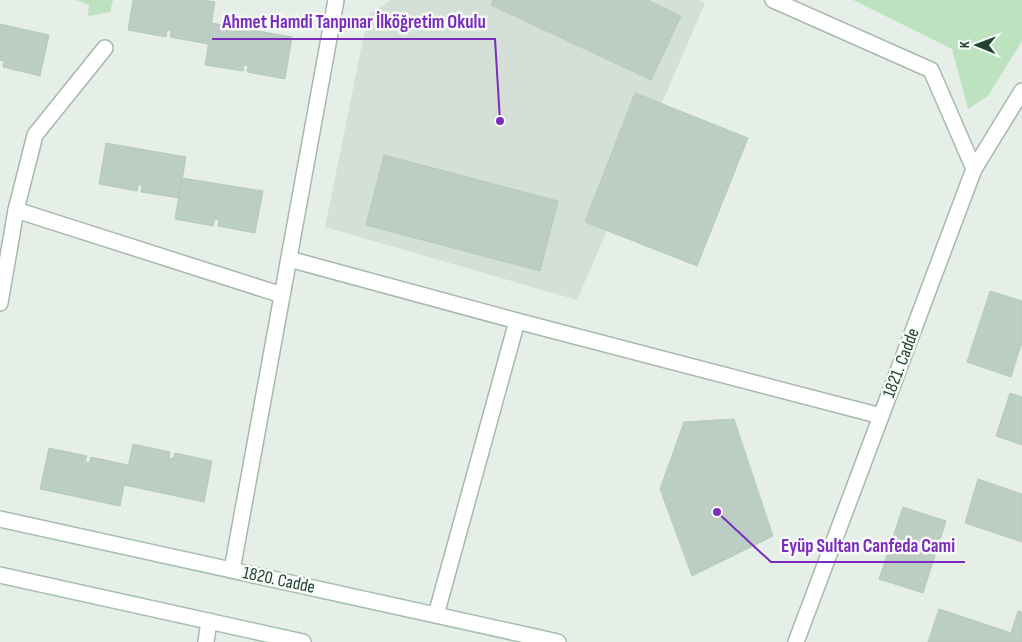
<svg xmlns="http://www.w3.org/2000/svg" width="1022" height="642" font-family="'Sofia Sans Condensed',sans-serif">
	<rect width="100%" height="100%" fill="#e5efe8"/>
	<polygon fill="#d3dfd7" points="391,0 698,0 705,3 577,300 325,227 368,15"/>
	<g fill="#bce2bf">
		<polygon points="76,0 113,0 110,12 88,16 89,5"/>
		<polygon points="853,0 1022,0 1022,41 988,96 968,109 952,49"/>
	</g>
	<g fill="#bccdc3" stroke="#b6cabe">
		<polygon points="133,0 201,0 215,2 208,44 170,37 171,31 167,30 166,37 128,30"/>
		<polygon points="493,0 647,0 681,16 651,80 491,5"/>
		<polygon points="212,23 292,37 285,79 247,72 248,66 244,65 243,71 205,65"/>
		<polygon points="0,24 49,35 40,76 3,67 4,61 0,60"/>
		<polygon points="635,93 748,138 697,266 585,222"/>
		<polygon points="106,143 186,157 179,198 141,192 142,185 138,185 137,191 99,184"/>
		<polygon points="384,155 558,201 540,271 366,225"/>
		<polygon points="182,178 263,191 255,233 218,226 219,220 215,219 213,226 175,219"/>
		<polygon points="990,291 1022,301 1022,342 1011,377 967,362"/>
		<polygon points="1010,393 1022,397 1022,445 996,436"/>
		<polygon points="734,419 773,536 692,576 660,489 684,422"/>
		<polygon points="133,444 170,452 169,458 173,459 175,453 212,461 204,502 124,485"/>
		<polygon points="49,448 87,456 85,462 89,463 91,457 128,465 120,506 40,489"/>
		<polygon points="978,479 1022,494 1022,542 965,523"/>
		<polygon points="903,507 946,521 923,593 879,579"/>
		<polygon points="939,609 1011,633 1008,642 928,642"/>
		<polygon points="1018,611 1022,612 1022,642 1008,642"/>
	</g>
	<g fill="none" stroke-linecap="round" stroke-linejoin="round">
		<g stroke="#a7b8ae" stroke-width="18">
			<g id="minor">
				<polyline points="773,0 931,70 974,169"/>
				<polyline points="16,210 35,135 105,48"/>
				<polyline points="289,259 517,321 436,615"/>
				<polyline points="0,303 16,210 282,295"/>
				<polyline points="517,321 881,416"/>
				<polyline points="232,570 336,0"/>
				<polyline points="206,642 209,621"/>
				<polyline points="796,642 974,169 1022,91"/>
			</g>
		</g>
		<g stroke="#a5bfb1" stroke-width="18">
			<g id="secondary">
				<polyline points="0,519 558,642"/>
				<polyline points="0,575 303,642"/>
			</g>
		</g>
		<use href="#minor" stroke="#fff" stroke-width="15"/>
		<use href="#secondary" stroke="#fff" stroke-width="15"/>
	</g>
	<g text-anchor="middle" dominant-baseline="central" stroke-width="5" stroke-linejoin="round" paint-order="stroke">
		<g font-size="18" fill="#224333" stroke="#f6fbf7">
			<text transform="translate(901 363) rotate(-69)">1821. Cadde</text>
			<text transform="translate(279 580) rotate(12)">1820. Cadde</text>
		</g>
	</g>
	<path fill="none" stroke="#7b2cbf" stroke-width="2" d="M500 121L495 39H212M717 512L771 562H965"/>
	<g fill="#7b2cbf" stroke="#f6fbf7" stroke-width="2">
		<circle cx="500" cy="121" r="5"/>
		<circle cx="717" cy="512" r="5"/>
	</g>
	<g font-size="19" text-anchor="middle" font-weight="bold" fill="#7b2cbf" stroke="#f6fbf7" stroke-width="5" stroke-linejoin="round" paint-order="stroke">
		<text x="354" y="28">Ahmet Hamdi Tanpınar İlköğretim Okulu</text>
		<text x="868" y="552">Eyüp Sultan Canfeda Cami</text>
	</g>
	<g transform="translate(977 45) rotate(271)" stroke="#f6fbf7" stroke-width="4" paint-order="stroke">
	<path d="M0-4L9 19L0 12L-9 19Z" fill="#224333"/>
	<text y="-8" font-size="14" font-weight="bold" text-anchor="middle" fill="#224333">K</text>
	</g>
</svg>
